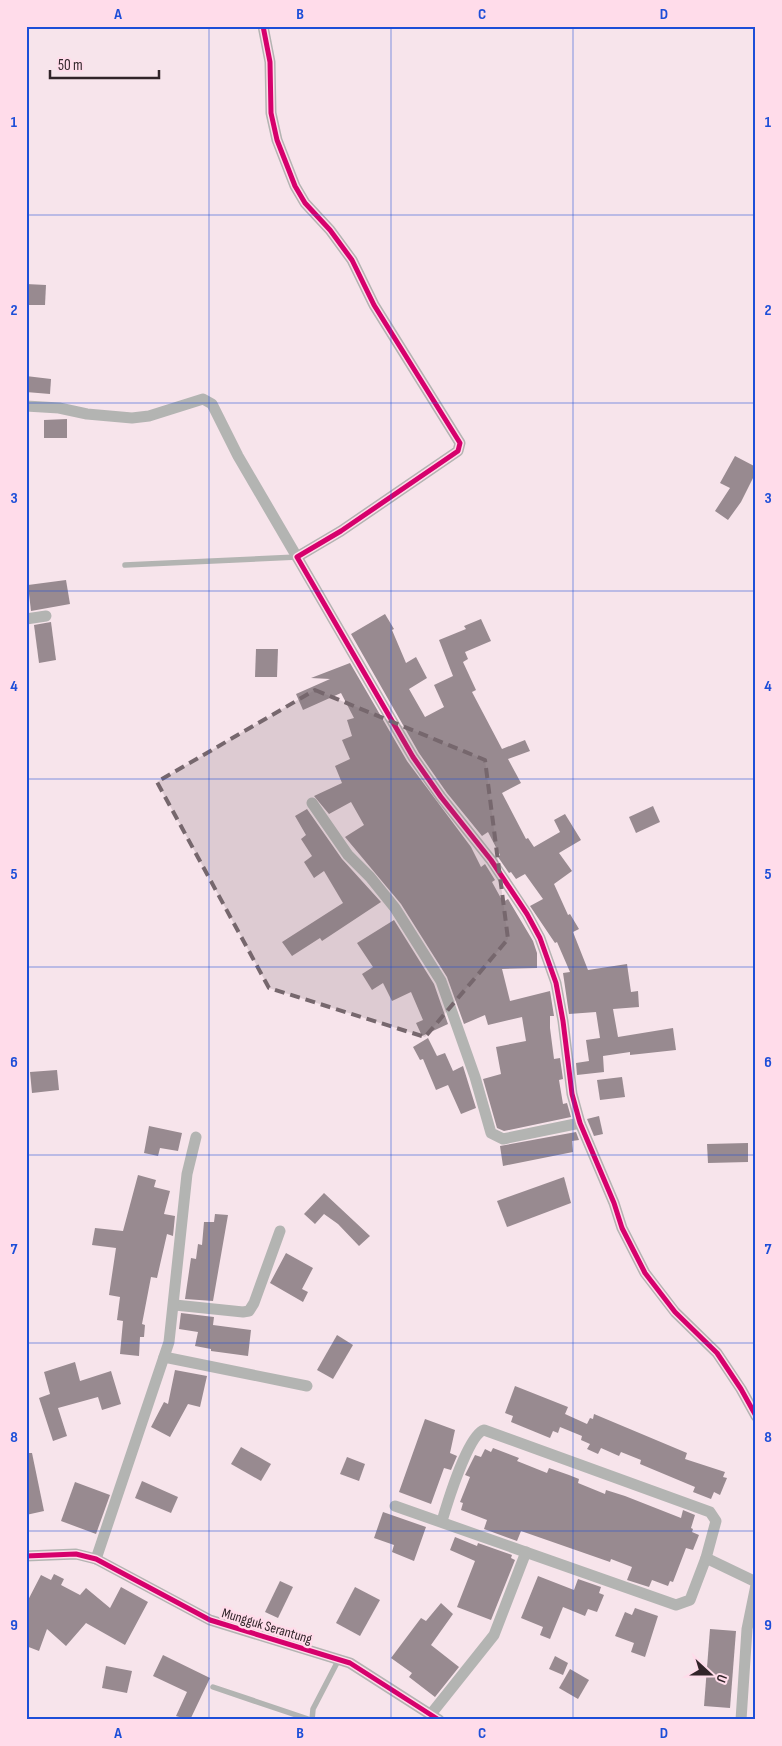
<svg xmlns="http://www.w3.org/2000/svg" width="782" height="1746" font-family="'Sofia Sans Condensed',sans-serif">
	<rect width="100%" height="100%" fill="#f7e4eb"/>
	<g fill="#988a90">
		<polygon points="26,284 46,285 45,305 26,305"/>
		<polygon points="26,376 51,379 50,394 26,392"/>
		<polygon points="67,419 67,438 44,438 44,420"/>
		<polygon points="735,456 756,467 756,472 741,502 728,520 715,511 730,488 720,483"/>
		<polygon points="66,580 70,604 31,611 28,585"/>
		<polygon points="385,614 394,629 392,630 406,663 416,657 427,678 409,689 425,717 444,707 434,685 453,676 439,640 466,629 464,626 481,619 491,641 465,652 468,659 463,662 476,690 472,692 502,749 525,740 530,751 508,759 521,783 502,793 526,839 528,838 534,847 560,832 554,820 565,814 581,840 559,853 572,871 554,884 568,915 570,914 579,929 573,932 588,970 627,964 631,992 638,991 639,1007 613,1009 618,1037 673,1028 676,1050 630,1055 630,1052 603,1056 604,1072 577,1075 576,1063 589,1061 586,1040 600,1038 596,1012 569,1014 563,973 570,972 557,942 555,943 530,906 543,899 525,874 516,879 511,872 509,873 498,857 500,855 488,832 482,836 447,793 419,753 351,634"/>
		<polygon points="51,622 56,660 39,663 34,625"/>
		<polygon points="256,649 278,649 277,677 255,677"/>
		<polygon points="350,663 407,761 471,847 481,867 485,864 495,880 492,882 503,902 508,899 533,941 537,953 537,968 502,969 510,1001 550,991 554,1016 550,1016 550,1028 554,1059 560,1058 563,1079 559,1080 563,1104 567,1103 571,1117 504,1131 497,1128 483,1079 501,1074 496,1047 526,1041 522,1017 488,1025 485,1015 464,1024 447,977 401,904 345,837 364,825 351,802 329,814 314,796 342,783 335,766 350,759 342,740 352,736 347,720 354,718 341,693 303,710 296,694 330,679 311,678"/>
		<polygon points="653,806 660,822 636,833 629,817"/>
		<polygon points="307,809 342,859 381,902 322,941 320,938 292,956 282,942 343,903 324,871 314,878 304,862 312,856 301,839 306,835 295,816"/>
		<polygon points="394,920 434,984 448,1024 422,1036 416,1023 423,1020 411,992 392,1001 383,983 372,990 362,974 373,967 357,943"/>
		<polygon points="428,1038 437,1056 445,1053 453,1071 463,1066 476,1108 461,1114 448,1085 436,1090 423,1059 420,1060 413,1047"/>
		<polygon points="57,1070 59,1090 32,1093 30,1072"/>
		<polygon points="622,1077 625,1097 600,1100 597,1080"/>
		<polygon points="599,1116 603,1134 594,1136 587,1119"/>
		<polygon points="149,1126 182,1133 178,1151 160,1148 158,1156 144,1153"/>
		<polygon points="576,1132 579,1140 572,1141 573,1152 503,1166 500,1146"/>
		<polygon points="748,1143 748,1162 708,1163 707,1144"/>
		<polygon points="138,1175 156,1180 154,1187 170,1191 164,1214 175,1216 173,1236 167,1234 157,1278 151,1277 142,1324 145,1325 144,1337 140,1337 139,1356 120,1354 123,1321 117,1320 120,1297 109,1295 116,1248 92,1245 95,1228 123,1231"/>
		<polygon points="564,1177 571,1203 507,1227 497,1201"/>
		<polygon points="324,1193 370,1236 359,1246 338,1224 324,1214 315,1224 304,1214"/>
		<polygon points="215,1214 228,1215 213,1301 185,1299 191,1258 196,1259 198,1244 202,1245 204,1222 214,1222"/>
		<polygon points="286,1253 313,1268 302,1289 308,1292 303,1302 270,1283"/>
		<polygon points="181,1313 214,1317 213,1325 251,1330 248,1356 211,1351 211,1349 195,1346 198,1332 179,1329"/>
		<polygon points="337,1335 353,1345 333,1379 317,1370"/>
		<polygon points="75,1362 80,1381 111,1371 121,1404 102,1410 98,1397 58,1408 67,1436 53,1441 39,1398 50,1394 44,1372"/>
		<polygon points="175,1370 207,1376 200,1407 188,1404 170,1437 151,1427 164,1402 168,1404"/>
		<polygon points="515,1386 568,1407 565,1414 587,1424 590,1418 593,1419 594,1414 687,1453 685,1459 725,1472 723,1477 727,1478 720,1495 714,1492 711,1499 693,1492 695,1487 640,1464 641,1460 621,1452 619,1456 601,1448 598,1454 587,1449 590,1444 581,1440 582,1436 560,1427 558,1433 553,1431 550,1438 511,1422 513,1416 505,1413"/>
		<polygon points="425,1419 455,1430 450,1453 457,1456 451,1470 444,1468 431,1504 399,1492"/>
		<polygon points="241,1447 271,1464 261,1481 231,1464"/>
		<polygon points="493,1448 519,1458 517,1461 547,1473 549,1468 569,1475 579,1479 578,1483 605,1494 606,1490 625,1496 681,1518 683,1510 695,1515 691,1528 693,1529 692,1532 699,1535 693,1550 686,1548 673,1582 670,1581 668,1586 652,1580 649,1587 627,1580 632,1567 611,1559 610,1562 521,1531 517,1541 484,1529 487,1520 461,1510 463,1503 460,1502 470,1477 465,1475 475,1455 481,1457 485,1449 491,1452"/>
		<polygon points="26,1453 32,1453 44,1511 26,1515"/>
		<polygon points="347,1457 365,1464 359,1481 340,1474"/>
		<polygon points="142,1481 178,1497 171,1513 135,1498"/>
		<polygon points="75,1482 110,1495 96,1534 61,1521"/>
		<polygon points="383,1512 426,1527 414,1561 392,1552 394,1545 374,1538"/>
		<polygon points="455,1537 477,1546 478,1543 512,1555 511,1558 515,1560 491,1620 457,1607 475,1561 450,1550"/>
		<polygon points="54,1574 64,1579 61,1585 80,1595 86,1588 110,1608 121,1587 148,1602 125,1645 86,1623 66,1646 47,1629 39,1651 26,1646 26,1604 41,1575 51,1580"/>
		<polygon points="538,1576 574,1590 578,1579 601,1587 599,1593 604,1595 597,1612 588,1609 585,1616 563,1607 550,1639 540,1635 543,1627 521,1618"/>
		<polygon points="280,1581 293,1587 278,1618 265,1612"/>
		<polygon points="355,1587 380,1600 360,1636 336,1623"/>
		<polygon points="441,1603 453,1614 431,1645 459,1667 435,1697 409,1677 412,1673 391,1658 421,1618 426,1621"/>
		<polygon points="635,1608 658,1616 645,1657 631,1652 634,1643 615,1636 625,1612 632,1615"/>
		<polygon points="710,1629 736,1631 730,1708 704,1706"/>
		<polygon points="163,1655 210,1678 190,1720 176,1716 187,1692 153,1676"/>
		<polygon points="555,1656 568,1663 563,1675 549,1669"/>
		<polygon points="106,1666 132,1671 127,1693 102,1688"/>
		<polygon points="570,1669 589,1680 578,1699 559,1688"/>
	</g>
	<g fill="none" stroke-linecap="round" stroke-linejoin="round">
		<g stroke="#b3b4b2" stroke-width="5.5">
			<polyline points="125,565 297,557"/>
			<polyline points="213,1687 311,1720"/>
			<polyline points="312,1720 313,1709 339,1659"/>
		</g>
		<g stroke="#b3b4b2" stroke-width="11">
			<polyline points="263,26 270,62 271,113 277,140 295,186 305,203 330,230 352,260 374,305 460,443 458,451 341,531 297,557 413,757 441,797 491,860 527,914 540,938 556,983 563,1021 572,1094 580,1123 614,1203 622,1228 645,1273 675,1312 717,1353 741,1389 756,1416"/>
			<polyline points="26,406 59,408 87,414 132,418 149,416 203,399 212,404 238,456 297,557"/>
			<polyline points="26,619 46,616"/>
			<polyline points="312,803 348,855 370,877 395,908 441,981 475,1077 491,1133 503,1139 580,1123"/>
			<polyline points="175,1305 243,1312 249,1311 254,1303 280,1231"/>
			<polyline points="164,1357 307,1386"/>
			<polyline points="395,1506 676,1605 690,1600 706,1558"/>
			<path d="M442 1521C447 1504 468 1435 484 1430L710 1512 716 1521 706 1558 756 1582"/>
			<polyline points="26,1556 76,1554 96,1559 210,1620 350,1663 439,1720"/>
			<polyline points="96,1559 169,1342 187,1174 196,1137"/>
			<polyline points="431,1714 494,1635 526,1552"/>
			<polyline points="741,1720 747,1629 756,1585"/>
		</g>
		<g stroke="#ffdcea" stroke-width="8">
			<g id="cycleway">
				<polyline points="263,26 270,62 271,113 277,140 295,186 305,203 330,230 352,260 374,305 460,443 458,451 341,531 297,557 413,757 441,797 491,860 527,914 540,938 556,983 563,1021 572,1094 580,1123 614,1203 622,1228 645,1273 675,1312 717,1353 741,1389 756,1416"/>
				<polyline points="26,1556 76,1554 96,1559 210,1620 350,1663 439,1720"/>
			</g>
		</g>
		<use href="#cycleway" stroke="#d6006c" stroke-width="5"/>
	</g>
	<path fill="#76676d" fill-opacity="0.2" stroke="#76676d" stroke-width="4" stroke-dasharray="10 6" stroke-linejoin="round" d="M315 690 485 760 508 939 425 1037 269 988 157 782Z"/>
	<path fill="none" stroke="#1d4ed8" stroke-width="1" stroke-opacity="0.55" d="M209 26V1720M391 26V1720M573 26V1720M26 215H756M26 403H756M26 591H756M26 779H756M26 967H756M26 1155H756M26 1343H756M26 1531H756"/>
	<g text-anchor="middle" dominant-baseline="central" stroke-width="5" stroke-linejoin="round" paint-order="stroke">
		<g font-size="14" fill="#312429" stroke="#ffdcea">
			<text transform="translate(267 1626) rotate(17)">Mungguk Serantung</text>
		</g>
	</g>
	<rect width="782" height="1746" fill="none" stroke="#ffdcea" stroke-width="55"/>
	<g transform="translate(710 1674) rotate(111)" stroke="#ffdcea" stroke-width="4" paint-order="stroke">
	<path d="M0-4L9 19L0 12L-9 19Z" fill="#312429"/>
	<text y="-8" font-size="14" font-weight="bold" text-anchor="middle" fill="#312429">U</text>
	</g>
	<path d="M50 70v8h109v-8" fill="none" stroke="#312429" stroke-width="2.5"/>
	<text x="58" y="70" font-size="15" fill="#312429" stroke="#ffdcea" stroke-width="4" paint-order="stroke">50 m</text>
	<rect x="28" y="28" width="726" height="1690" fill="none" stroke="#1d4ed8" stroke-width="2"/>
	<g font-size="16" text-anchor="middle" font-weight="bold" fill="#1d4ed8">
		<text x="118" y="19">A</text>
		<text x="300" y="19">B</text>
		<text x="482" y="19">C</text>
		<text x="664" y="19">D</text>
		<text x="14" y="127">1</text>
		<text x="768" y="127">1</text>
		<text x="14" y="315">2</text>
		<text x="768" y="315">2</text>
		<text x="14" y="503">3</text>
		<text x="768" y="503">3</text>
		<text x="14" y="691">4</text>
		<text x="768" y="691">4</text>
		<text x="14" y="879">5</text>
		<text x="768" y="879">5</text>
		<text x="14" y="1067">6</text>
		<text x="768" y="1067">6</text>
		<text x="14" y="1254">7</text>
		<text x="768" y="1254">7</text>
		<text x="14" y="1442">8</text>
		<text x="768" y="1442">8</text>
		<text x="14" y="1630">9</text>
		<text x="768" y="1630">9</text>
		<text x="118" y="1738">A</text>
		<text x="300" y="1738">B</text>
		<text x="482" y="1738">C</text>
		<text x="664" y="1738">D</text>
	</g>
</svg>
